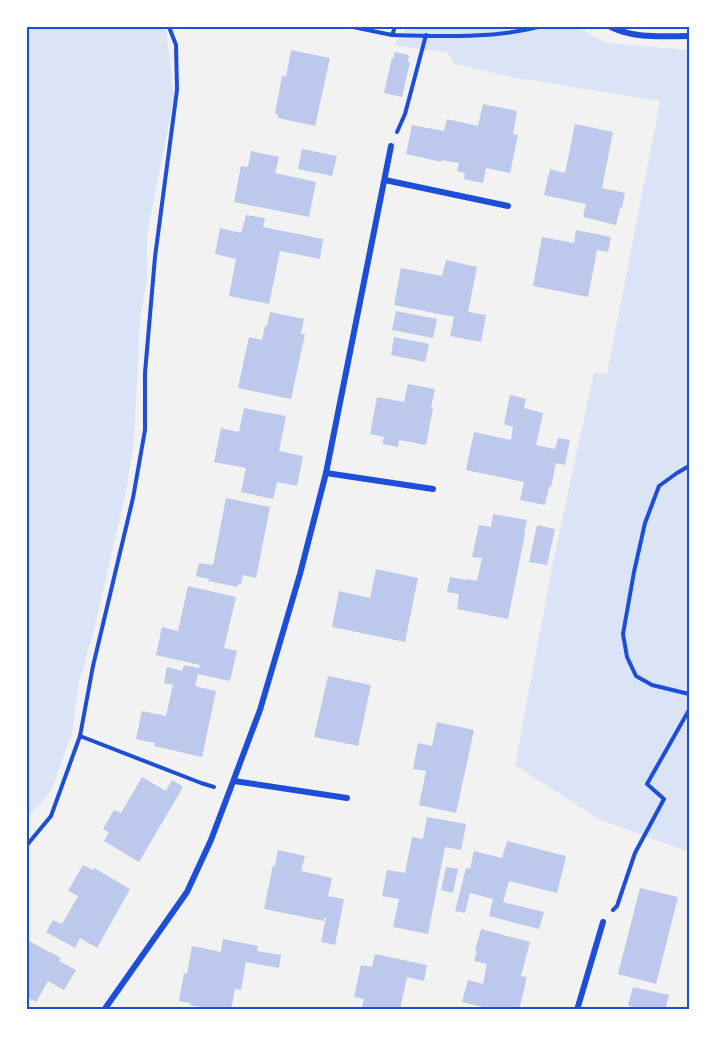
<svg xmlns="http://www.w3.org/2000/svg" width="716" height="1037" font-family="Lato,sans-serif">
	<rect width="100%" height="100%" fill="#f2f2f2"/>
	<g fill="#dbe4f7">
		<polygon points="27,27 166,27 174,97 147,234 147,280 140,319 134,441 126,491 94,630 79,682 72,733 51,791 27,818"/>
		<polygon points="407,27 583,27 583,30 606,43 689,50 689,852 598,819 515,765 552,567 594,372 607,374 660,101 516,78 454,64 448,53 394,45"/>
	</g>
	<g fill="#bdc9ec">
		<polygon points="291,50 330,58 315,126 278,118 278,115 275,114 282,76 286,77"/>
		<polygon points="395,52 409,55 408,62 410,62 402,97 384,93 392,58 393,59"/>
		<polygon points="483,104 517,111 513,134 518,135 510,173 486,168 483,183 464,179 465,173 457,171 459,163 442,160 442,162 406,154 412,125 444,131 447,119 478,126"/>
		<polygon points="575,124 613,132 602,188 625,193 622,208 620,208 616,225 583,217 586,204 544,195 550,169 565,173"/>
		<polygon points="302,149 337,156 332,176 298,169"/>
		<polygon points="251,151 279,157 275,173 316,182 309,217 234,202 241,166 248,167"/>
		<polygon points="246,215 265,218 263,227 323,239 320,259 280,251 269,304 229,296 236,259 215,254 220,228 241,233"/>
		<polygon points="576,230 611,237 608,252 597,250 588,297 533,286 542,237 574,243"/>
		<polygon points="446,260 477,267 468,312 486,315 481,342 450,336 454,317 394,305 401,268 442,276"/>
		<polygon points="396,311 437,319 433,338 392,330"/>
		<polygon points="270,312 304,319 301,334 305,334 291,399 238,388 249,337 262,340 265,326 267,326"/>
		<polygon points="394,337 429,344 425,362 391,355"/>
		<polygon points="408,384 435,389 431,408 433,408 426,445 399,440 398,447 382,444 384,437 370,434 377,397 404,402"/>
		<polygon points="510,395 526,399 524,408 543,413 536,445 555,449 558,438 570,440 565,465 556,463 551,487 549,487 545,505 520,500 524,482 466,470 474,432 511,440 513,427 504,424"/>
		<polygon points="244,408 286,416 279,451 303,456 297,486 277,482 273,499 241,492 246,468 214,462 221,428 239,432"/>
		<polygon points="226,498 270,507 256,578 243,575 241,584 238,584 238,587 208,581 209,579 196,576 199,563 213,565"/>
		<polygon points="493,514 527,520 524,534 525,534 508,619 457,609 459,594 447,592 450,577 466,580 467,579 477,581 482,558 472,557 479,525 491,527"/>
		<polygon points="537,525 555,529 547,565 529,562"/>
		<polygon points="376,569 418,578 405,642 332,627 339,591 370,598"/>
		<polygon points="188,586 236,597 224,648 237,651 230,681 198,674 195,686 216,691 202,757 154,746 155,743 136,739 142,711 166,716 173,685 164,683 167,667 182,671 184,665 199,668 200,665 156,655 162,627 178,631"/>
		<polygon points="328,676 371,685 358,746 314,737"/>
		<polygon points="437,722 474,730 456,813 419,805 426,771 413,769 418,743 432,746"/>
		<polygon points="142,777 166,791 172,780 183,787 139,862 104,841 109,832 103,829 114,810 121,813"/>
		<polygon points="427,817 466,824 461,850 445,847 428,934 393,927 399,899 382,896 387,870 405,873 412,837 423,839"/>
		<polygon points="507,841 566,856 557,893 509,881 503,902 544,912 539,929 489,916 493,899 470,893 465,913 455,911 466,868 470,869 474,851 502,858"/>
		<polygon points="278,850 305,856 301,871 332,878 328,896 344,899 335,945 321,942 326,918 324,918 324,921 264,909 273,865 275,866"/>
		<polygon points="83,865 93,870 94,868 130,889 97,948 80,938 75,948 46,932 53,920 62,924 78,896 68,891"/>
		<polygon points="446,867 458,869 453,893 441,890"/>
		<polygon points="640,888 678,897 656,984 618,974"/>
		<polygon points="481,929 530,942 521,976 527,977 519,1010 495,1010 462,1002 468,980 483,984 487,964 474,961 477,951 475,951"/>
		<polygon points="223,939 258,946 257,951 281,955 279,968 246,962 241,990 235,989 231,1010 216,1010 190,1005 190,1003 179,1001 184,973 187,974 192,946 221,952"/>
		<polygon points="27,940 61,958 59,961 76,970 64,990 48,981 36,1002 27,997"/>
		<polygon points="375,954 427,965 424,981 407,977 400,1010 361,1010 364,999 354,997 361,965 372,967"/>
		<polygon points="633,987 669,995 665,1010 631,1010 632,1007 628,1005"/>
	</g>
	<g fill="none" stroke-linecap="round" stroke-linejoin="round">
		<g stroke="#1d4ed8" stroke-width="4">
			<polyline points="353,27 392,35 395,27"/>
			<path d="M392 35C441 36 491 39 538 27"/>
			<polyline points="397,132 405,114 426,35"/>
			<polyline points="689,466 677,473 659,486 645,523 634,572 623,634 627,657 636,676 652,685 689,694"/>
			<polyline points="80,736 201,783 214,787"/>
			<polyline points="27,845 51,816 80,736 93,666 133,498 145,430 145,373 155,257 177,90 176,45 169,27"/>
			<polyline points="613,910 617,906 635,853 664,799 647,784 689,710"/>
		</g>
		<g stroke="#1d4ed8" stroke-width="6">
			<path d="M611 27C635 39 662 36 689 36"/>
			<polyline points="385,180 508,206"/>
			<polyline points="326,473 433,489"/>
			<polyline points="234,781 347,798"/>
			<polyline points="104,1010 187,892 211,840 260,710 300,574 326,473 391,146"/>
			<polyline points="577,1010 603,922"/>
		</g>
	</g>
	<rect width="716" height="1037" fill="none" stroke="#ffffff" stroke-width="57"/>
	<rect x="28" y="28" width="660" height="980" fill="none" stroke="#1d4ed8" stroke-width="2"/>
</svg>
